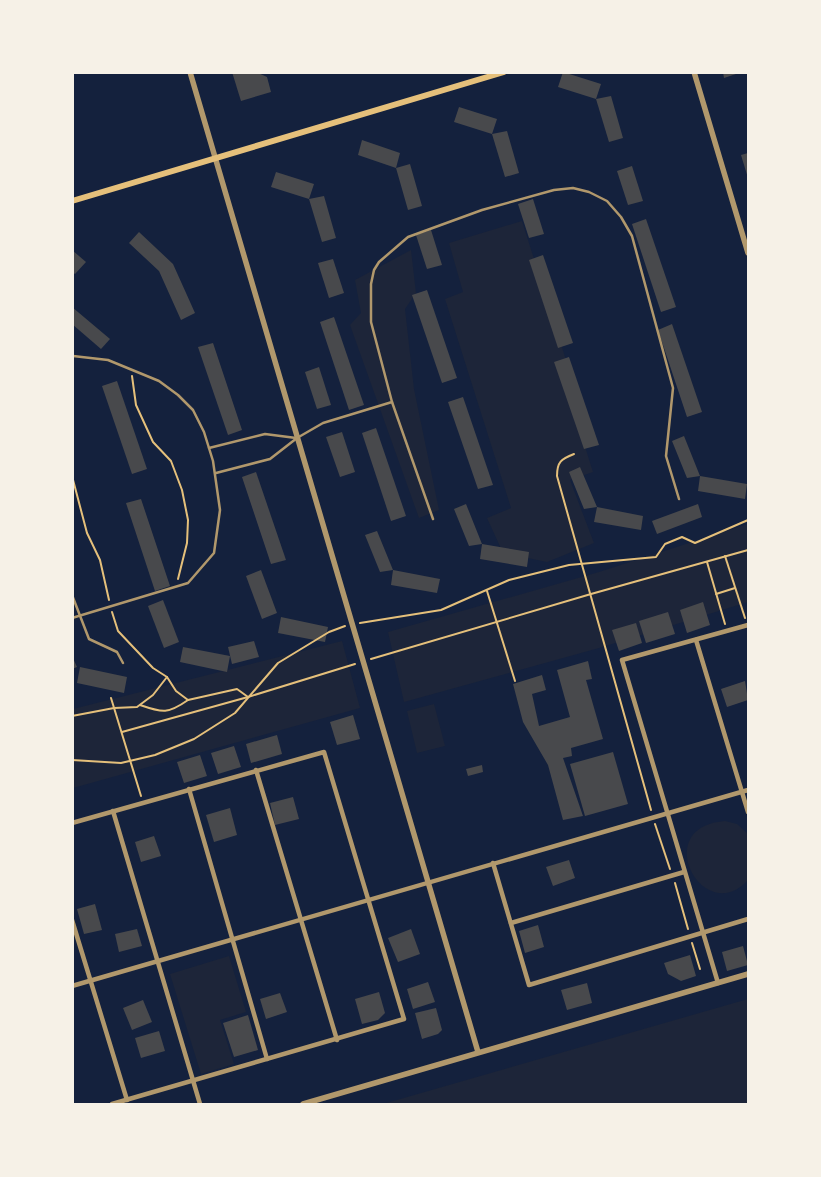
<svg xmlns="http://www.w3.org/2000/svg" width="821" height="1177" font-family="'PT Serif',serif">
	<rect width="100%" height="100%" fill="#14213d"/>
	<g fill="#1d2539">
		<polygon points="522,221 567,363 559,364 593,472 570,480 594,543 547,562 503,553 487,518 511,508 445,299 463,292 449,243"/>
		<polygon points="411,250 416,293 405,309 414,389 439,510 419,518 350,325 361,313 355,280"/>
		<polygon points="748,524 748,602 599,648 404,702 388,632 599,572"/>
		<polygon points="342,641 360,708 73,788 73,709"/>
		<polygon points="434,704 445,746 417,753 407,711"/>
		<path d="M725 821 737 824 748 834V880C704 929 648 827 725 821Z"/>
		<polygon points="229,956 246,1012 220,1020 234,1064 201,1074 170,974"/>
		<polygon points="748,999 748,1104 383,1104"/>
	</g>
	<g fill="#48494c">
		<polygon points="232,72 256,72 267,77 271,92 241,101"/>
		<polygon points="563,72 601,84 596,99 558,87"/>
		<polygon points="723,72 739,72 739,73 724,78"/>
		<polygon points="611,96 623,138 609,142 596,99"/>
		<polygon points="459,107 497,119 492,134 454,122"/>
		<polygon points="507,131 519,173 505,177 492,134"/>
		<polygon points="362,140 400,153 396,168 410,164 422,206 408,210 396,168 358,155"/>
		<polygon points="748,153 748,178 741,155"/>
		<polygon points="632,166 643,201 628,205 617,171"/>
		<polygon points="276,172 314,184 309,199 324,196 336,238 322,242 309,199 271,187"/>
		<polygon points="533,199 544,234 529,238 518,204"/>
		<polygon points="646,219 676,307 661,312 632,224"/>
		<polygon points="431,230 442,265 427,269 416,235"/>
		<polygon points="139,232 173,264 195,313 181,320 159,271 129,243"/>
		<polygon points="72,250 86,262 75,274 72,272"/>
		<polygon points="543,255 573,343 558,348 529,260"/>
		<polygon points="333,259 344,293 329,298 318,263"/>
		<polygon points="427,290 457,378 442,383 412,295"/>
		<polygon points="72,307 110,339 101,349 72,324"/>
		<polygon points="334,317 364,405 349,410 320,322"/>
		<polygon points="672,324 702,412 687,417 658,330"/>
		<polygon points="213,343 242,430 228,435 198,347"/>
		<polygon points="569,357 599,445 584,449 554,362"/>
		<polygon points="319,367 331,405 317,409 305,372"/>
		<polygon points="117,381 147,469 132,474 102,386"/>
		<polygon points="463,397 493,485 478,489 448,402"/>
		<polygon points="376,428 406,516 391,521 362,433"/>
		<polygon points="342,432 355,472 340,477 326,437"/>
		<polygon points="684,436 700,476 747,484 745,499 698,491 700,476 687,478 672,441"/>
		<polygon points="580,467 597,507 643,516 641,530 594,522 597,507 584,509 569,472"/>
		<polygon points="256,472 286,560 271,564 242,477"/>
		<polygon points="141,499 170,586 155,591 126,503"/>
		<polygon points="466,504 482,544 469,546 454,509"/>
		<polygon points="698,504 702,517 657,534 652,521"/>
		<polygon points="377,531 393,570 380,572 365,535"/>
		<polygon points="482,544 529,552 527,567 480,559"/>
		<polygon points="261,570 277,613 262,619 246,576"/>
		<polygon points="393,570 440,579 437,593 391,585"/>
		<polygon points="163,600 179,642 164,648 148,606"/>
		<polygon points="703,602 710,625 687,633 680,610"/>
		<polygon points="668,612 675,634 646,643 639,621"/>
		<polygon points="281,617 328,627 325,642 278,633"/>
		<polygon points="636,623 642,643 619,651 612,630"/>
		<polygon points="254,641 259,657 232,664 228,647"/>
		<polygon points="183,647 230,656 227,672 180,662"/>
		<polygon points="72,656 77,667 72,669"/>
		<polygon points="588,661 592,679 586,680 603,739 571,748 572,756 563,758 583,816 563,820 548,765 523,722 513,684 542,675 546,690 532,694 539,726 570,717 557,670"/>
		<polygon points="80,667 127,677 124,693 77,683"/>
		<polygon points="745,681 748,700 727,707 721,689"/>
		<polygon points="353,715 360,739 337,745 330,722"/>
		<polygon points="277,735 282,754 251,763 246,744"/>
		<polygon points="234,746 241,767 218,774 211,753"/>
		<polygon points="613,752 628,804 585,816 570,764"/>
		<polygon points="200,755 207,776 184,783 177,762"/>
		<polygon points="482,765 483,772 468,776 466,769"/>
		<polygon points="293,797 299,819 275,825 270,803"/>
		<polygon points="230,808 237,835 214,842 206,815"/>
		<polygon points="154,836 161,856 141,862 135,842"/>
		<polygon points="569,860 575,878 553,886 546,867"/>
		<polygon points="95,904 102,930 84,934 77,909"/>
		<polygon points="538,925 544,947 525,953 519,931"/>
		<polygon points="137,929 142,946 119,952 115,934"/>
		<polygon points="411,929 420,954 398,962 388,938"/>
		<polygon points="743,946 748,965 727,971 722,952"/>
		<polygon points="690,955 696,976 681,981 668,974 664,963"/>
		<polygon points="428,982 435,1002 413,1009 407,989"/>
		<polygon points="587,983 592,1003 567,1010 561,990"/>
		<polygon points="379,992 385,1013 378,1020 362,1024 355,999"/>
		<polygon points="280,993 287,1012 266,1019 260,999"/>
		<polygon points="143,1000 152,1022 132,1030 123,1008"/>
		<polygon points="436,1008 442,1030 438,1034 422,1039 415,1013"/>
		<polygon points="248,1015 258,1050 234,1057 223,1023"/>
		<polygon points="159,1031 165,1051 141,1058 135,1038"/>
	</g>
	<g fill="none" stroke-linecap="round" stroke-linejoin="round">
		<g stroke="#e5c07b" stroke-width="2">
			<polyline points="132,376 136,405 153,442 171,461 182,490 188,520 187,543 178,579"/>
			<path d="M574 454C561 459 557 462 557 476L651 810"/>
			<polyline points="72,476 87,533 100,560 109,600"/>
			<polyline points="725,556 745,618"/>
			<polyline points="707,562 725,624"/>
			<polyline points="487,591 515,681"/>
			<polyline points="716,594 735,588"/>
			<polyline points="360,623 441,610 509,580 569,565 656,557 665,544 682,537 695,543 748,520"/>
			<polyline points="371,659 591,594 748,550"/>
			<polyline points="167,677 176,691 188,700 237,689 248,697"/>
			<polyline points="111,698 141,796"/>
			<path d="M140 705C163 713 168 714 188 700"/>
			<polyline points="72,716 114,708 137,707 153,695 167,677 153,668 118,631 112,612"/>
			<polyline points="122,732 248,697 355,664"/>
			<polyline points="72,760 121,763 155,755 194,739 235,713 278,663 329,632 345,626"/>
			<polyline points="655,824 670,869"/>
			<polyline points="675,883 688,929"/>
			<polyline points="692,943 700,969"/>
		</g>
		<g stroke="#b1986c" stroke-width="2.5">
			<polyline points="392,402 433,519"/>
			<polyline points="209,448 265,434 296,438"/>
			<polyline points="216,473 270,459 297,438 323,423 392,402 371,322 371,284 374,270 379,262 408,237 482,210 554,190 573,188 589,192 607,201 621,217 632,236 673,388 666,456 679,499"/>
			<polyline points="72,595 89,639 117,652 123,663"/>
			<polyline points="72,618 188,583 214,553 220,510 213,461 204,432 193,410 178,395 159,381 108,360 73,356"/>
		</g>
		<g stroke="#b1986c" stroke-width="4.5">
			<polyline points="696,640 748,812"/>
			<polyline points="256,770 337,1040"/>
			<polyline points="189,789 267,1059"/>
			<polyline points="113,811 200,1104"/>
			<polyline points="72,823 324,752 404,1019 112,1104"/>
			<polyline points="493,863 529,985 748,919"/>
			<polyline points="72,920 127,1100"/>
			<polyline points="511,923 684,872"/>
			<polyline points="718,983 622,660 748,625"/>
			<polyline points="72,986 748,790"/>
		</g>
		<g stroke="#b1986c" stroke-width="5.5">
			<polyline points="190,72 478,1052"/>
			<polyline points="694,72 748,253"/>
			<polyline points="303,1104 748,974"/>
		</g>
		<polyline stroke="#e5c07b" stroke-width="6" points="72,201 504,72"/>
	</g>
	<rect width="821" height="1177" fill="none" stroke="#f6f1e7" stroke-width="148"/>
</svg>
